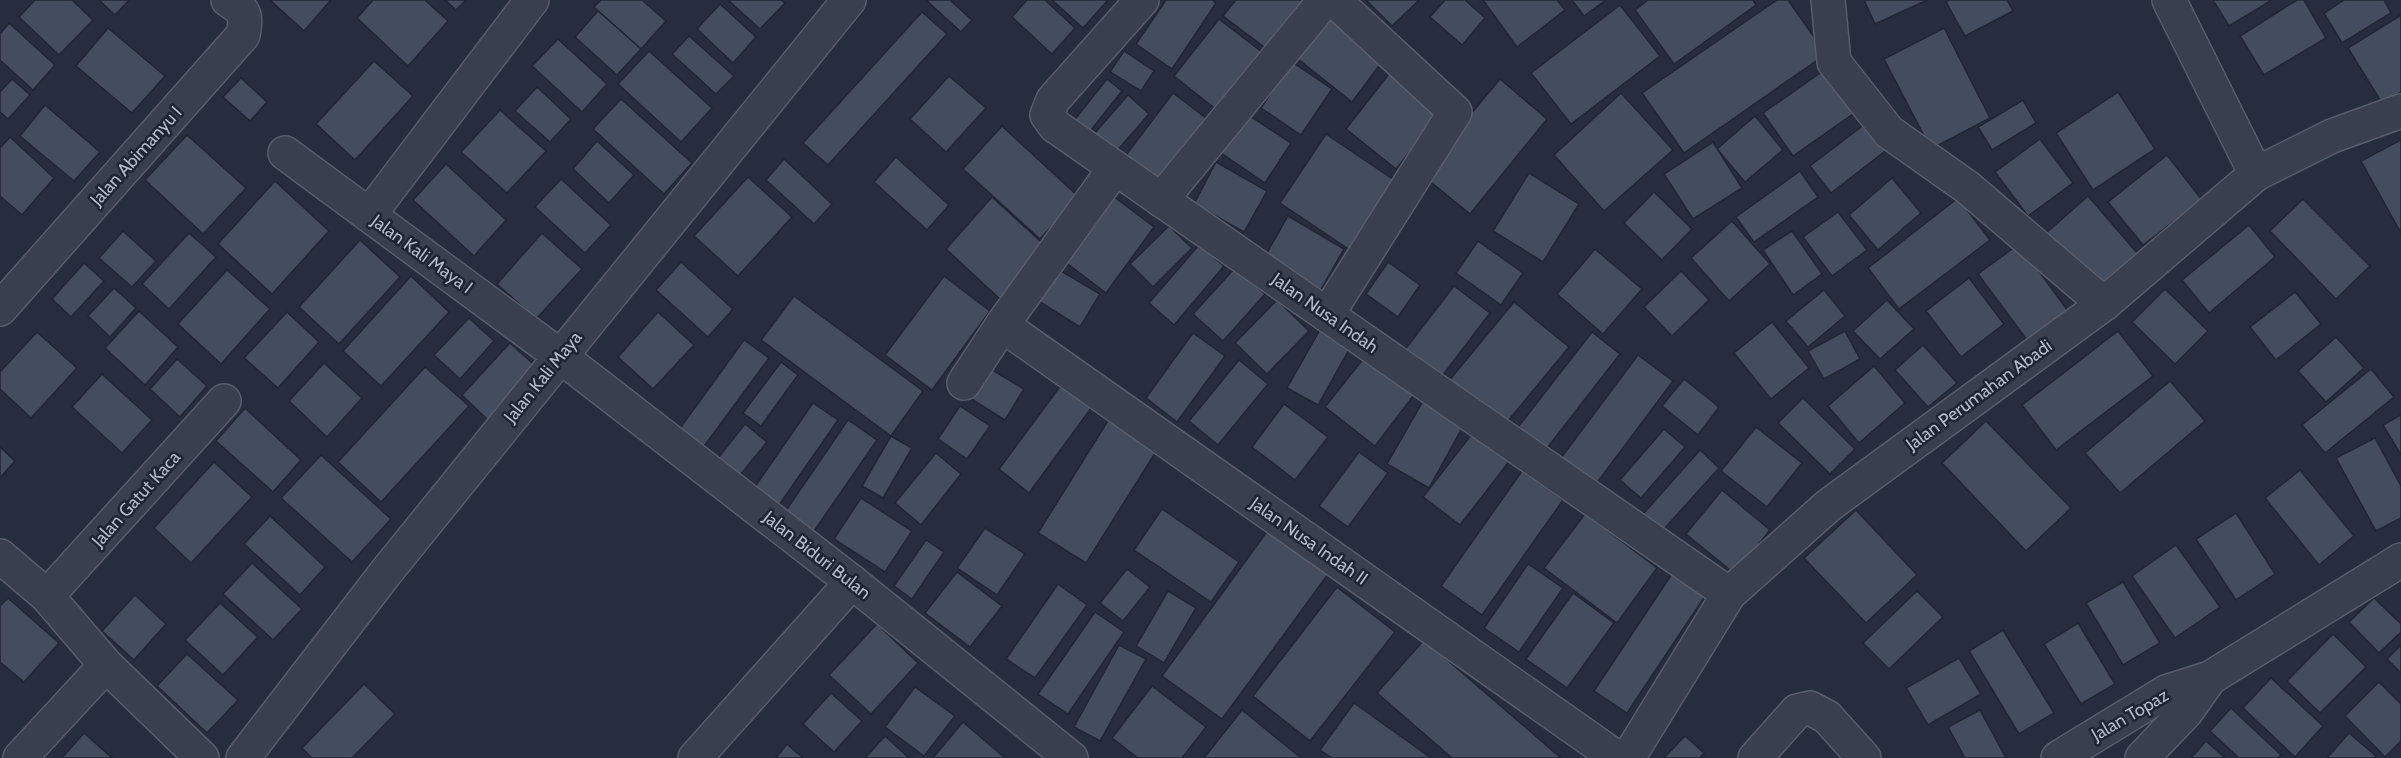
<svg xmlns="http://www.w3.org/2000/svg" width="2401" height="758" font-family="Cabin,sans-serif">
	<rect width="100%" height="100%" fill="#252d3e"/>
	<g fill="#444c5f" stroke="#202635" stroke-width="1.5">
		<polygon points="35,0 72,0 93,20 59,55 19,17"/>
		<polygon points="99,0 129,0 115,15"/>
		<polygon points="270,0 329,0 330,1 304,31"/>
		<polygon points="373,0 425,0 448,21 408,66 357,18"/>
		<polygon points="445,0 466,0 456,10"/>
		<polygon points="601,0 642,0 666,21 641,49 594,7"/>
		<polygon points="728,0 781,0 785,3 760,29"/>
		<polygon points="926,0 950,0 972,20 961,32"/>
		<polygon points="1027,0 1045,0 1075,28 1052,54 1012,17"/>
		<polygon points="1052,0 1108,0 1083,28"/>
		<polygon points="1166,0 1212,0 1216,3 1172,69 1136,44"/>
		<polygon points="1236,0 1312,0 1272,53 1223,16"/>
		<polygon points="1368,0 1419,0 1392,26 1367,1"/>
		<polygon points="1445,0 1465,0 1485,18 1462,45 1430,17"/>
		<polygon points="1483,0 1557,0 1565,10 1517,47"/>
		<polygon points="1572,0 1606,0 1584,16"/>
		<polygon points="1648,0 1753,0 1756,5 1674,64 1635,10"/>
		<polygon points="1777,0 1788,0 1826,54 1684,153 1642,93"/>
		<polygon points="1864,0 1927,0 1875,24"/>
		<polygon points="1949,0 2007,0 2013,11 1965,36 1946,2"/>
		<polygon points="2213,0 2272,0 2229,26"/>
		<polygon points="2297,0 2304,0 2326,38 2264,75 2240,36"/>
		<polygon points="2344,0 2384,0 2391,13 2342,43 2324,13"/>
		<polygon points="720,4 756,37 733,63 697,29"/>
		<polygon points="1620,5 1660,56 1571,124 1531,73"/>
		<polygon points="598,11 641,49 617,75 575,37"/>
		<polygon points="922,12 947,34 828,165 803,143"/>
		<polygon points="1333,13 1387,55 1352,102 1298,59"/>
		<polygon points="2401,15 2401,92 2382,103 2348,48"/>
		<polygon points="1219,19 1267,56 1222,114 1174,76"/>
		<polygon points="9,23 55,65 33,90 0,60 0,34"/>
		<polygon points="108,28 165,76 132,113 76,66"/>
		<polygon points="1944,28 1990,118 1931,149 1884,59"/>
		<polygon points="689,36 734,76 716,94 672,54"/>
		<polygon points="558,39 607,84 582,112 532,66"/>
		<polygon points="649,51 712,108 681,142 618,84"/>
		<polygon points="1124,51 1154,71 1141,91 1110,72"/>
		<polygon points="374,61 413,96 355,160 316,124"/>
		<polygon points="1292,62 1332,89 1301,135 1261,108"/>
		<polygon points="1833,64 1863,107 1793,156 1763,113"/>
		<polygon points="1396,65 1447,105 1396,169 1346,129"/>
		<polygon points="949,76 986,108 946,152 910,119"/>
		<polygon points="241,78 267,102 250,121 223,97"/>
		<polygon points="12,79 30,95 8,119 0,112 0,92"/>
		<polygon points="1107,79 1122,91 1083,140 1068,128"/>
		<polygon points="1500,79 1547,119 1470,214 1421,174"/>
		<polygon points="537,87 571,119 550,142 515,111"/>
		<polygon points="2118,92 2155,149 2093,190 2056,133"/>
		<polygon points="1173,93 1215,125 1162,195 1120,163"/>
		<polygon points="1621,93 1673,150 1604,211 1554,155"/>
		<polygon points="1128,95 1149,114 1115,153 1094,134"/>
		<polygon points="621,99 692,163 664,194 593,129"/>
		<polygon points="2023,100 2036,123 1992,150 1978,127"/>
		<polygon points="45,105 100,152 74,181 20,136"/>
		<polygon points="500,110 546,151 507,193 461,152"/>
		<polygon points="1247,114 1291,143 1265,183 1221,153"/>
		<polygon points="1755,116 1783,150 1745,182 1717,149"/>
		<polygon points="1873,118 1893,145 1831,193 1810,166"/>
		<polygon points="1002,126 1079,197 1040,239 963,169"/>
		<polygon points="1326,134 1397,182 1350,250 1280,203"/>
		<polygon points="187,135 246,188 203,234 145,180"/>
		<polygon points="10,137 54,178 22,215 0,196 0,148"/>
		<polygon points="2040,139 2073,183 2028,216 1995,172"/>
		<polygon points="2401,140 2401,233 2361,161"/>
		<polygon points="597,141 634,175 609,203 573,169"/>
		<polygon points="1713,142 1742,188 1693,219 1664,174"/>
		<polygon points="2167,155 2202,200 2143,245 2108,202"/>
		<polygon points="896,157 949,205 927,230 874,182"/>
		<polygon points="784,159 832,204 814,224 766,180"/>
		<polygon points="1216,162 1267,191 1244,232 1194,204"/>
		<polygon points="446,164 506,220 474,256 413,200"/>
		<polygon points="1800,171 1818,197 1754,242 1736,217"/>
		<polygon points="1529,173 1579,204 1543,262 1493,231"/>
		<polygon points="748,177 792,217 738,276 694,236"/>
		<polygon points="1892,178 1921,213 1878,250 1849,215"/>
		<polygon points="561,179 611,225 585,253 535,207"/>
		<polygon points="275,181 329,231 272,294 218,244"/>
		<polygon points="1654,192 1692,229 1662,260 1624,223"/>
		<polygon points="1113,196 1154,227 1106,293 1064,261"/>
		<polygon points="2088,196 2138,254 2095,291 2044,235"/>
		<polygon points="992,197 1050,250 1003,302 946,249"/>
		<polygon points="1958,198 1990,240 1899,309 1868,268"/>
		<polygon points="2303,199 2370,266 2336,299 2270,231"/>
		<polygon points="1838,212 1867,250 1832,276 1803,237"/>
		<polygon points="1288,216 1344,249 1316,298 1260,265"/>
		<polygon points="1732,221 1770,264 1729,301 1691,258"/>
		<polygon points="2249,225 2275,257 2209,313 2182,280"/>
		<polygon points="1169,226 1192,248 1153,287 1130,264"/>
		<polygon points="123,231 156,261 132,287 99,258"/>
		<polygon points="1792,231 1822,274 1793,295 1763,250"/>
		<polygon points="189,233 216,257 169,309 142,284"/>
		<polygon points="542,233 582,269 536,319 497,284"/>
		<polygon points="360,240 400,277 339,344 299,307"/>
		<polygon points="1478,241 1523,273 1501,305 1456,273"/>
		<polygon points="2019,244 2073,318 2033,348 1978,274"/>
		<polygon points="1199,245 1224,266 1174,325 1149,303"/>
		<polygon points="1595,249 1642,289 1603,334 1557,294"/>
		<polygon points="681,262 733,309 708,337 656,290"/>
		<polygon points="1388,262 1420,285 1398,317 1366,294"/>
		<polygon points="84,263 104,281 71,317 52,299"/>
		<polygon points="1056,268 1100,294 1080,327 1037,300"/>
		<polygon points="1235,268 1265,294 1223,341 1193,314"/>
		<polygon points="227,270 270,309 221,364 178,324"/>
		<polygon points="1681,271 1709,300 1672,336 1644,307"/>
		<polygon points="411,276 449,312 381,386 343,351"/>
		<polygon points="944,276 990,311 932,390 885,355"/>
		<polygon points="1969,278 2004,324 1961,357 1926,311"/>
		<polygon points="1454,286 1490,313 1436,384 1400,356"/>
		<polygon points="114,288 136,308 110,337 88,316"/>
		<polygon points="2165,289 2208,331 2175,364 2132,322"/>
		<polygon points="1824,290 1845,316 1808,347 1786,321"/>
		<polygon points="2295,292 2321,324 2276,360 2250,327"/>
		<polygon points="794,296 923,391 891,436 761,340"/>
		<polygon points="1277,300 1309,331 1267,374 1235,343"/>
		<polygon points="1887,300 1914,329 1880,359 1853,331"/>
		<polygon points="1514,302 1569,347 1498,433 1443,388"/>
		<polygon points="139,311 178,347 145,385 105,348"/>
		<polygon points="287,312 319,342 278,388 244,358"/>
		<polygon points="658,312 694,345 653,389 618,357"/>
		<polygon points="469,318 494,341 460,379 434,355"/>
		<polygon points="1772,322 1809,368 1771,399 1734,353"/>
		<polygon points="1321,328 1351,346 1318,405 1287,388"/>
		<polygon points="1845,331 1860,359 1824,379 1808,351"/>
		<polygon points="2118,331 2153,376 2056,450 2022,405"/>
		<polygon points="37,332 77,368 31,418 0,389 0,372"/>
		<polygon points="1592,332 1620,354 1544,452 1515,431"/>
		<polygon points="1193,333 1225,356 1177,422 1146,398"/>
		<polygon points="2336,337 2364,368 2326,402 2298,371"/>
		<polygon points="744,340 769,358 702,449 678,431"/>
		<polygon points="510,343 540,370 491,423 462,395"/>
		<polygon points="1923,345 1957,383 1928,407 1895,370"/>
		<polygon points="1368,353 1417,391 1375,446 1325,407"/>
		<polygon points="1638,355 1673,381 1596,484 1561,458"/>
		<polygon points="177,359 207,386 180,417 150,389"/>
		<polygon points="1239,360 1268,384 1218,445 1189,421"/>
		<polygon points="781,362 798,375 761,426 743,413"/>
		<polygon points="324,363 362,398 327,437 289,401"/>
		<polygon points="984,365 1024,389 1005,420 965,395"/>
		<polygon points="1874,366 1905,403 1859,443 1828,406"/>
		<polygon points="425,367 469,406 381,502 338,462"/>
		<polygon points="2371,369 2394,397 2325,453 2302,425"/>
		<polygon points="1070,373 1100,396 1029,493 999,469"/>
		<polygon points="102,374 152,420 122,453 72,407"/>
		<polygon points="1684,379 1719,407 1698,435 1662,406"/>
		<polygon points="2170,381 2205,421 2120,493 2085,453"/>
		<polygon points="1426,396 1467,419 1429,488 1387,464"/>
		<polygon points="1803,398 1855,449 1830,474 1778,423"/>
		<polygon points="813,403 838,420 777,508 752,491"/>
		<polygon points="1284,404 1328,437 1295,480 1252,447"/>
		<polygon points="960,406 990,426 967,459 938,439"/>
		<polygon points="245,408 301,460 273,492 216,441"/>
		<polygon points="1114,411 1162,442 1086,563 1038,533"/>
		<polygon points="2401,415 2401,455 2383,425"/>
		<polygon points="848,420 877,440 812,534 783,515"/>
		<polygon points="1986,421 2071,508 2026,551 1942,463"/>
		<polygon points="745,424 767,442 736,480 714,463"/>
		<polygon points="1756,427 1802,463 1767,507 1721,471"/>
		<polygon points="1664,429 1685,447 1641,498 1620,480"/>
		<polygon points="1475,430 1511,459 1460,525 1423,497"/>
		<polygon points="891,436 912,448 883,498 862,486"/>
		<polygon points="2375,438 2401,486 2401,518 2376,531 2336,458"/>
		<polygon points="0,447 15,461 0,478"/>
		<polygon points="1700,450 1719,468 1655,539 1636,522"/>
		<polygon points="1359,452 1388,473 1348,527 1319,506"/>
		<polygon points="936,453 961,474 921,525 895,503"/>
		<polygon points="321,455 391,519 352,562 281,498"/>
		<polygon points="214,462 252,497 191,563 154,528"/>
		<polygon points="2300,470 2354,536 2319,565 2265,498"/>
		<polygon points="1522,471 1563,500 1482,615 1441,586"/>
		<polygon points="1722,490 1770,530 1735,574 1686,534"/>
		<polygon points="861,498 912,531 885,572 834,539"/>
		<polygon points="1162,509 1239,562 1211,602 1134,550"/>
		<polygon points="1856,510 1917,575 1866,623 1804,558"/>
		<polygon points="2236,513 2275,574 2236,600 2196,539"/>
		<polygon points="1585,514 1657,568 1617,623 1544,568"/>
		<polygon points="270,516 325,567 300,595 244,544"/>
		<polygon points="1274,522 1334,566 1222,719 1162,676"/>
		<polygon points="985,528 1025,554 997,595 957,568"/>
		<polygon points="926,540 944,552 912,599 894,586"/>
		<polygon points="2176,545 2220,607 2175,638 2132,576"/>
		<polygon points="252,563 302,609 273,640 223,594"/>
		<polygon points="1528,564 1563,588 1519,652 1484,628"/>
		<polygon points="1127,569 1150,587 1123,621 1100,603"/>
		<polygon points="957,572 1002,606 970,647 925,613"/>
		<polygon points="1672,574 1705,596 1627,713 1594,691"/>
		<polygon points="2123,582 2160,643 2123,665 2086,603"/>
		<polygon points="1058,584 1087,605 1035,678 1006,659"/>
		<polygon points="1337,587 1395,632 1310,741 1253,696"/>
		<polygon points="1168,591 1196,608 1164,663 1136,646"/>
		<polygon points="1917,591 1943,617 1889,669 1863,643"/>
		<polygon points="1573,593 1614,623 1567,688 1526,659"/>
		<polygon points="135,595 166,624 134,660 102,631"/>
		<polygon points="8,598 59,643 24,682 0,662 0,606"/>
		<polygon points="2374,598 2401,624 2401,632 2379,653 2349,622"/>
		<polygon points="220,603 258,637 223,675 185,640"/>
		<polygon points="1095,612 1124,632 1068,714 1038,694"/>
		<polygon points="2078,623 2115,684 2081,704 2044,644"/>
		<polygon points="877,624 918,663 871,714 829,675"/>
		<polygon points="2003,630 2054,713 2019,734 1969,651"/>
		<polygon points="2333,634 2366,667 2320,713 2287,681"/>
		<polygon points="1424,640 1561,758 1452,758 1377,693"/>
		<polygon points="1119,645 1146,659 1100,741 1074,727"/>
		<polygon points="2401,645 2401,673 2387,659"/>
		<polygon points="187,654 238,700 207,733 157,686"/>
		<polygon points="1959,658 1981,694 1928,725 1906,688"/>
		<polygon points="2271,678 2323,726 2295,757 2243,708"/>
		<polygon points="2379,682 2401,704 2401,741 2385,757 2345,716"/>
		<polygon points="364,684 395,714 352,758 312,758 302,748"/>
		<polygon points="1152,686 1206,727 1182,758 1138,758 1112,738"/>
		<polygon points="915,687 955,716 924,756 885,727"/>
		<polygon points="831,693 862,721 834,752 803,724"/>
		<polygon points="1354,703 1431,758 1332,758 1320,750"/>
		<polygon points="2231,708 2281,755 2278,758 2239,758 2210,731"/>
		<polygon points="1242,710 1300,757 1300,758 1204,758"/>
		<polygon points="1980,710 2006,758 1965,758 1948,727"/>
		<polygon points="963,722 1005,758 933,758"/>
		<polygon points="84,733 112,758 62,758"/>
		<polygon points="2349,733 2376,756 2374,758 2327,758"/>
		<polygon points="885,736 909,758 865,758"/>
		<polygon points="1685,736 1704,753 1700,758 1664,758"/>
		<polygon points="2206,741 2225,758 2191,758"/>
		<polygon points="787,744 803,758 776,758"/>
	</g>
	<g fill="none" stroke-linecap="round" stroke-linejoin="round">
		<g stroke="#575d6c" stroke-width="36">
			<g id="street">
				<polyline points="1142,0 1053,100 1047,115 1055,126 1729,594"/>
				<polyline points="1828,0 1834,62 1889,132 1967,187 2104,304"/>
				<polyline points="2169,0 2256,174"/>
				<polyline points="285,153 560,356 852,582 1071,758"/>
				<polyline points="1161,200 1325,0"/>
				<polyline points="369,215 532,0"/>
				<path d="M0 309 243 35C247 14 245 11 228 0"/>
				<polyline points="1327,315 1455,112 1334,0"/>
				<polyline points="1002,325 1617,758"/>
				<polyline points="964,383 1002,325 1115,168"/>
				<polyline points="0,556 47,596 106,665 202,758"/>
				<polyline points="47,596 224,401"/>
				<polyline points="20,758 106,665"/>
				<polyline points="243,758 387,571 849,0"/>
				<polyline points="695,758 852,582"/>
				<polyline points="1628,758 1729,594 1829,505 2104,304 2256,174 2332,136 2401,111"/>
				<polyline points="1755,758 1797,711 1810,708 1827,717 1864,758"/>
				<polyline points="2058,758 2166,692 2210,678 2401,560"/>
				<polyline points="2142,758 2186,712 2210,678"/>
			</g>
		</g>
		<use href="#street" stroke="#393f4e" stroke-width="33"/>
	</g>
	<g text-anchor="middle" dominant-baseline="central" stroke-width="5" stroke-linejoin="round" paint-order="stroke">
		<g font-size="18" fill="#b5bac9" stroke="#1e2433">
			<text transform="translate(136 156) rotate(-48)">Jalan Abimanyu I</text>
			<text transform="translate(422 254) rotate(36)">Jalan Kali Maya I</text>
			<text transform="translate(1325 313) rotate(35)">Jalan Nusa Indah</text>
			<text transform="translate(543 377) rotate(-51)">Jalan Kali Maya</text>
			<text transform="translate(1979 395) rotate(-36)">Jalan Perumahan Abadi</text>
			<text transform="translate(136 499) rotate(-48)">Jalan Gatut Kaca</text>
			<text transform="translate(1309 541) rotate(35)">Jalan Nusa Indah II</text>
			<text transform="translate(817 555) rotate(38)">Jalan Biduri Bulan</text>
			<text transform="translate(2130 715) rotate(-30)">Jalan Topaz</text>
		</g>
	</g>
</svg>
